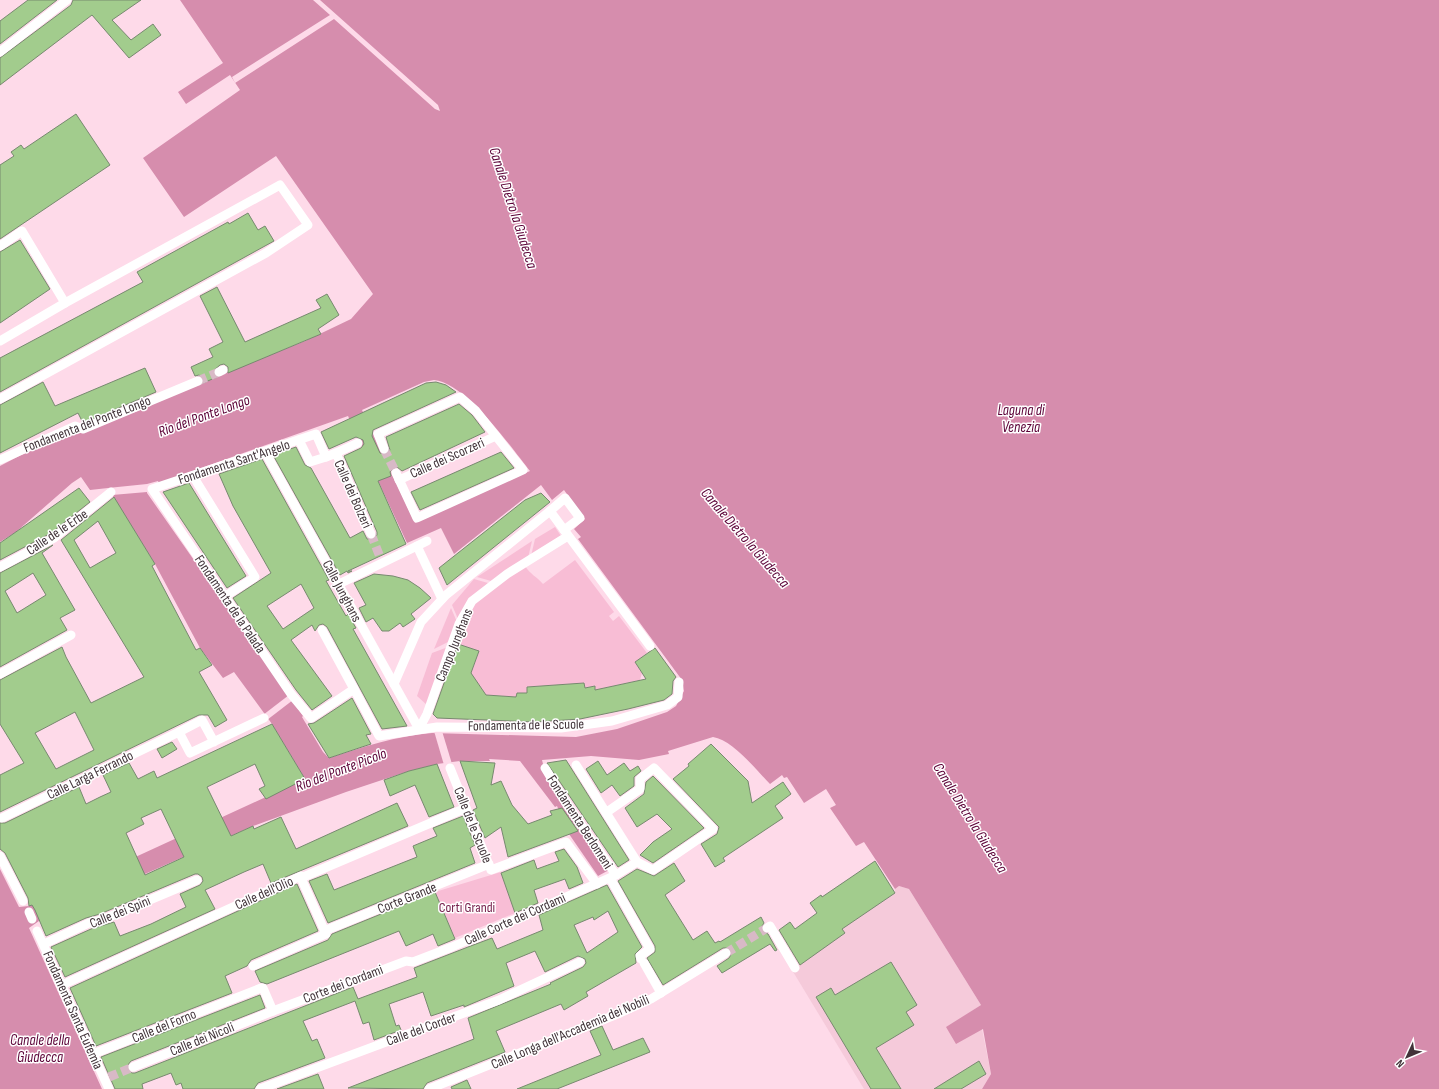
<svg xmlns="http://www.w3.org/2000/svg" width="1439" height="1089" font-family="'Sofia Sans Condensed',sans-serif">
	<rect width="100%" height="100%" fill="#fedae9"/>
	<polygon fill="#f5cada" points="899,886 909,889 981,1005 946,1028 982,1029 991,1074 982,1089 864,1089 792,970 845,933 842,929 895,893 895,889"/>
	<g fill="#f8bdd5">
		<polygon points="555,527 561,536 531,556 535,539"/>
		<polygon points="532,541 528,558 491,581 477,577"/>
		<path d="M575 560 614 612 609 616 613 621 619 616 647 653 635 662 642 673 640 680 595 690 594 686 585 688 583 683 527 687V693H517L516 697 491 695 489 698 482 693 483 690 474 678H471L470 669 473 668 479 652 455 643 465 618 477 600 525 566C530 574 537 577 543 584Z"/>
		<polygon points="474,579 488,583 458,619 452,605"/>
		<polygon points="451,608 457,622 450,641 434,649"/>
		<polygon points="448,647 427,705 417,696 432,653"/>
		<polygon points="501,872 515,913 455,938 435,892"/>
	</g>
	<path fill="#d68dad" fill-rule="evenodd" d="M180 0H1439V1089H982L991 1074 983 1029 956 1044 946 1027 981 1005 909 889 899 886 895 889 864 842 856 846 830 808 836 805 826 789 804 803 787 777 784 778 782 775 770 784C756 770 733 740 713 737L668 751 669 754 639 760 591 756 542 760 544 768 609 870 598 876 569 834 557 806 555 807 520 761 489 759 490 761H460L437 764 409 771 346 792 253 826 39 921 29 928 102 1089H0V869L19 907 29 906 305 779 272 724 234 672 223 678 200 648 155 564 108 488 90 490 81 477 72 483 16 532 0 542V466L21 455 305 341 351 319 373 294 276 156 184 217 143 158 240 90 230 75 186 104 178 92 223 63ZM434 380C466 383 510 446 530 471L415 523 362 410 424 382ZM348 416 407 543 441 528 454 554 541 485 552 500 564 490 585 519 574 529 581 537 578 539 682 680 684 691 676 706 667 712 617 729 576 737 432 733C396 736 363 747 329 758L323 752 302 717 303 716 147 493V484L158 481 159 483Z"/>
	<g fill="#fedae9">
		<polygon points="313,0 320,0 438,105 440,111 435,109 334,19 235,83 232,77 330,15"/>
		<polygon points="147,484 147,492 112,495 108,488"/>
		<polygon points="289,695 293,700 267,720 263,715"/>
		<polygon points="434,731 442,731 452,764 444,765"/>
	</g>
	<g fill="#a2cc8d" stroke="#77896f" fill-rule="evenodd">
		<polygon points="28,0 57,0 0,44 0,21"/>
		<polygon points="73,0 141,0 112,20 131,40 153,24 161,35 129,58 92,15 0,85 0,58 71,5"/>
		<polygon points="76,114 110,165 0,239 0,165 14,156 11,152 21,145 24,149"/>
		<polygon points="248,213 258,230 265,226 274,241 0,392 0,358 143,282 137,272 228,222 229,224"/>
		<polygon points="20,240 50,289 0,323 0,252"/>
		<polygon points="217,287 245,342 321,308 316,300 327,294 339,315 318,329 321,334 228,373 228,367 224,364 220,365 213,371 217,377 203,383 203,378 199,375 195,376 191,367 213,357 209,349 223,342 200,296"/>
		<polygon points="145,368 156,392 83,423 78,413 0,453 0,405 43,382 55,406"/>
		<polygon points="436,382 446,385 456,392 373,430 372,436 380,453 386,455 390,450 386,437 459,404 472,415 485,432 402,471 397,467 393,468 390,472 391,476 378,481 406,544 348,571 352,571 348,573 347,571 340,575 273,455 296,447 305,465 311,468 350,538 363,531 367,539 374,539 377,535 377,532 344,456 361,448 364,444 363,440 356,437 329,449 321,432 426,383"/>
		<polygon points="501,452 514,468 420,510 411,492"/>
		<path d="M262 459 329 580 326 581 346 616 348 614 356 628 353 629 407 726 382 729 327 627 323 624 319 625 315 631 312 625 291 640 332 696 312 710 296 690 233 598 271 573 233 506 219 474ZM301 584 314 608 283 629 267 606Z"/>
		<polygon points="189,483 246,576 227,588 163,492"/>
		<polygon points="79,488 90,502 51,533 0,560 0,543"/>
		<polygon points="541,493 550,502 447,585 439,568 525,500"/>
		<path d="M114 497 155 564 152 566 196 650 200 648 212 665 199 672 227 720 215 727 208 715H199L0 812V775L24 763 0 724V680L62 647 66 657 91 703 144 677 61 540ZM98 521 116 553 90 568 74 540ZM75 712 94 750 56 769 35 733Z"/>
		<path d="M53 545 42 553 75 610 60 618 67 630 0 667V573ZM33 573 46 595 17 613 5 591Z"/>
		<polygon points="374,574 393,576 408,580 420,588 431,598 411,614 415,619 403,627 400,623 389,631 382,631 373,618 366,622 359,608 366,605 354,583"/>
		<polygon points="458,644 479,651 471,673 486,695 516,697 517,693 527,693 527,687 584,683 585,688 595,686 595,690 646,679 635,662 655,648 676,677 673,681 672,694 664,700 628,709 580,719 536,722 437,718 433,714"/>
		<polygon points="352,698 371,734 366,735 371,744 329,758 308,724 314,723"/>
		<path d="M272 724 305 779 266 799 259 789 265 786 255 764 207 787 231 836 253 826 254 829 281 817 296 849 397 803 408 826 271 883 263 864 244 872 205 890 215 909 65 977 51 947 91 929 114 922 120 936 151 924 186 907 180 894 200 885 203 881 202 877 198 874H195L100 914 86 918 46 936 35 910 32 905 29 906 28 898 5 853 0 849V823H5L79 787 86 804 100 797 111 792 103 775 129 763 138 779 154 771 157 778ZM161 809 184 857 145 875 126 833 144 824 141 818Z"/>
		<polygon points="172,742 177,749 162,758 157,749"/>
		<polygon points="711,744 748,781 752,803 783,782 791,794 775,806 783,818 723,858 725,861 715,867 701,844 717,834 719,827 673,779 689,766 688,764"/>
		<polygon points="566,760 629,860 618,867 547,763"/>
		<polygon points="460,761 495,763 491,785 501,781 512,805 528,824 552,815 550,811 562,808 578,831 508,857 501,827 485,838 473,810 477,808"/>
		<polygon points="598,761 607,775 624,763 630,771 638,766 641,771 634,777 634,786 620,796 612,785 601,793 586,769"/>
		<polygon points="437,764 454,807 429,817 415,785 390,796 384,780 409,771"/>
		<polygon points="653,776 704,828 653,863 640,855 653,842 672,829 657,814 637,827 625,808 644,794 646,782"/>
		<polygon points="463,816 475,845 470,848 475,863 328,923 309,881 327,874 334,890 417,857 413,846 437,836 433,828"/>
		<polygon points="564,849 577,867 583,883 569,889 565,879 534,890 538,903 515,913 501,873 534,860 537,869 559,861 555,852"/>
		<polygon points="875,861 895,893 842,929 845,933 800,965 779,930 790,922 795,929 817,913 810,903 821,895 822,897"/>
		<polygon points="674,863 685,881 665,895 693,940 707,931 715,943 719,941 720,942 761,917 764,923 762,926 762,931 768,934 777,950 775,951 770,944 722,973 717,966 729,958 732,953 729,948 723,948 663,985 647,958 655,952 655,946 618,881 637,869 654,876"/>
		<polygon points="297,884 318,931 251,960 247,966 225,976 232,993 96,1046 70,988"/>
		<path d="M607 885 642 947 635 954 636 963 586 992 588 996 564 1010 561 1004 496 1031 505 1052 427 1083 423 1089 348 1088 474 1039 468 1018 551 984 550 983 583 967 586 963 585 959 578 956 545 972 535 951 506 963 514 986 464 1007V1005L431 1016 423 992 389 1004 396 1026 399 1025 401 1030 374 1040 369 1022 363 1024 355 1001 303 1021 312 1041 317 1039 325 1058 258 1083 254 1089H183L181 1083 176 1085 171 1073 142 1084 143 1089H115L101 1057 260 995 265 1008 131 1061 127 1066 128 1070 132 1073H135L353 987 358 999 417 977 414 968 468 947 492 938 497 949 543 930 539 915ZM608 911 618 932 587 953 574 925 593 917 594 920Z"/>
		<polygon points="435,892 455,939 438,946 433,934 406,946 399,931 267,984 260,982 255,971 328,940 332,934"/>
		<polygon points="891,962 917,1005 906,1012 914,1025 876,1048 901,1089 871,1089 816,997 831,988 835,995"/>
		<polygon points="602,1026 613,1050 643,1038 650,1052 557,1089 517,1089 601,1055 590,1031"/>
		<polygon points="979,1061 986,1074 961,1089 934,1089"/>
		<polygon points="318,1074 324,1089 277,1089"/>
		<polygon points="467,1080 471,1089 452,1089 451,1087"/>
	</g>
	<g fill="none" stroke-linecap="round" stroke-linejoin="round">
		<g stroke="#d8b9c6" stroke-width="9" stroke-dasharray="9 4.5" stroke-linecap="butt">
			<polyline points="198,381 219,372"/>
			<polyline points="384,449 396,473"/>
			<polyline points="371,534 380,557"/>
			<polyline points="726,953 767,928"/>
			<polyline points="109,1077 133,1067"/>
		</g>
		<g stroke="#fff" stroke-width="9">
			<polyline points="0,52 67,0"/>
			<polyline points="0,246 22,231 65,303 280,185 308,225 266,253 0,399"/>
			<polyline points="0,341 65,303"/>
			<polyline points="219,372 223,370"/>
			<polyline points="299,440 310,462 326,457"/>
			<polyline points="384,449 378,434 460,397 476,411 523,470 417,518 396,473"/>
			<polyline points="265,452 419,729"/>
			<polyline points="336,453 358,443"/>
			<polyline points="0,460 75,426 83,429 198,381"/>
			<polyline points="193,476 255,577 224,597"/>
			<polyline points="399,480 496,436"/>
			<polyline points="550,511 565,498 580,518 564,530"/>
			<polyline points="371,534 336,453 326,457 316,434 152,489 291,694 311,718 354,689 379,736 437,727 561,728 612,721 667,705 678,697 679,682"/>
			<polyline points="427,541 417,546 442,599"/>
			<polyline points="0,567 54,538 111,492"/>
			<polyline points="339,584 417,546"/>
			<polyline points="322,630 354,689"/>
			<polyline points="0,674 71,635"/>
			<polyline points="394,684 421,622 446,595 550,511 650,646"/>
			<polyline points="419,729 427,714 459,624 472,601 507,574 568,536"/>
			<polyline points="214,742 202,720 179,732 190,753 264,718"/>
			<polyline points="576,765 637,862"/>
			<polyline points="450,768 491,870 566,842 597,884"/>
			<polyline points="545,768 568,806 616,875"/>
			<polyline points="2,818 179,732"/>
			<polyline points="0,856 23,901"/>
			<polyline points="610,878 650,949 640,956 641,959"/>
			<polyline points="29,912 32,919"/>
			<polyline points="767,928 770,926 795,968"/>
			<polyline points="37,931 109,1089"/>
			<polyline points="324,931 489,864"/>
			<polyline points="44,944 89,923 102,920 197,880"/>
			<polyline points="644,963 661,993"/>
			<polyline points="253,966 326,934 301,878"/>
			<polyline points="62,985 301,876 301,878 466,808"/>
			<polyline points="93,1054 261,988 263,988 273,1011"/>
			<polyline points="133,1067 273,1011 406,961 413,962 452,947 616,875 637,862 653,870 713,829 654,768 640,779 640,789 607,812"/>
			<polyline points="260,1089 499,1000 580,962"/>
			<polyline points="429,1089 620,1013 651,999 726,953"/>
		</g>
	</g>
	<g text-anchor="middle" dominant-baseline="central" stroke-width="3" stroke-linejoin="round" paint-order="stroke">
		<g font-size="14" fill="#413339" stroke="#fff">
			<text transform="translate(87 424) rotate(-21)">Fondamenta del Ponte Longo</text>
			<text transform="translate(447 458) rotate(-24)">Calle dei Scorzeri</text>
			<text transform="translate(234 462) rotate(-18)">Fondamenta Sant'Angelo</text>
			<text transform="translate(353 494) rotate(66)">Calle dei Bolzeri</text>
			<text transform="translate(57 532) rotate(-34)">Calle de le Erbe</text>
			<text transform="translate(342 591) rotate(62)">Calle Junghans</text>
			<text transform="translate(230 604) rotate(56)">Fondamenta de la Palada</text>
			<text transform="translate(454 645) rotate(-68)">Campo Junghans</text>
			<text transform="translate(526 725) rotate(-1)">Fondamenta de le Scuole</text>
			<text transform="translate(90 775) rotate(-26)">Calle Larga Ferrando</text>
			<text transform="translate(580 822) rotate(57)">Fondamenta Berlomeni</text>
			<text transform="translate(473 825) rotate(68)">Calle de le Scuole</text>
			<text transform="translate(264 893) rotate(-24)">Calle dell'Olio</text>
			<text transform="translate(407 898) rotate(-22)">Corte Grande</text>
			<text transform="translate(120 912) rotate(-22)">Calle dei Spini</text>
			<text transform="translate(515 919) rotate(-24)">Calle Corte dei Cordami</text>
			<text transform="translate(343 984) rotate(-21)">Corte dei Cordami</text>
			<text transform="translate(73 1010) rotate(66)">Fondamenta Santa Eufemia</text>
			<text transform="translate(164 1026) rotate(-22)">Calle del Forno</text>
			<text transform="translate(421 1029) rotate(-20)">Calle del Corder</text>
			<text transform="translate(570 1032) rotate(-23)">Calle Longa dell'Accademia dei Nobili</text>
			<text transform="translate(202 1039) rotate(-22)">Calle dei Nicoli</text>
		</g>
		<g font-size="14" fill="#76214d" stroke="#fff">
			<text x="467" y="907">Corti Grandi</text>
		</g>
		<g font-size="15" font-style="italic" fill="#5b0237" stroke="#fff">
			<text transform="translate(513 208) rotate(72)">Canale Dietro la Giudecca</text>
			<text x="1021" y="410">Laguna di<tspan x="1021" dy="17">Venezia</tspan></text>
			<text transform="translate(204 416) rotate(-20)">Rio del Ponte Longo</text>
			<text transform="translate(745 538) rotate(49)">Canale Dietro la Giudecca</text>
			<text transform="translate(341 770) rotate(-21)">Rio del Ponte Picolo</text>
			<text transform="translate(970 818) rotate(58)">Canale Dietro la Giudecca</text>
			<text x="40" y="1040">Canale della<tspan x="40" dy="17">Giudecca</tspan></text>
		</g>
	</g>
	<g transform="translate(1407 1057) rotate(226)" stroke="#ffffff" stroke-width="3" paint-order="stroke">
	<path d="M0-3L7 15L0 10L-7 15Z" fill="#413339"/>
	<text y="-6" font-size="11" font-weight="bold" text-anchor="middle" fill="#413339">N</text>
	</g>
</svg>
